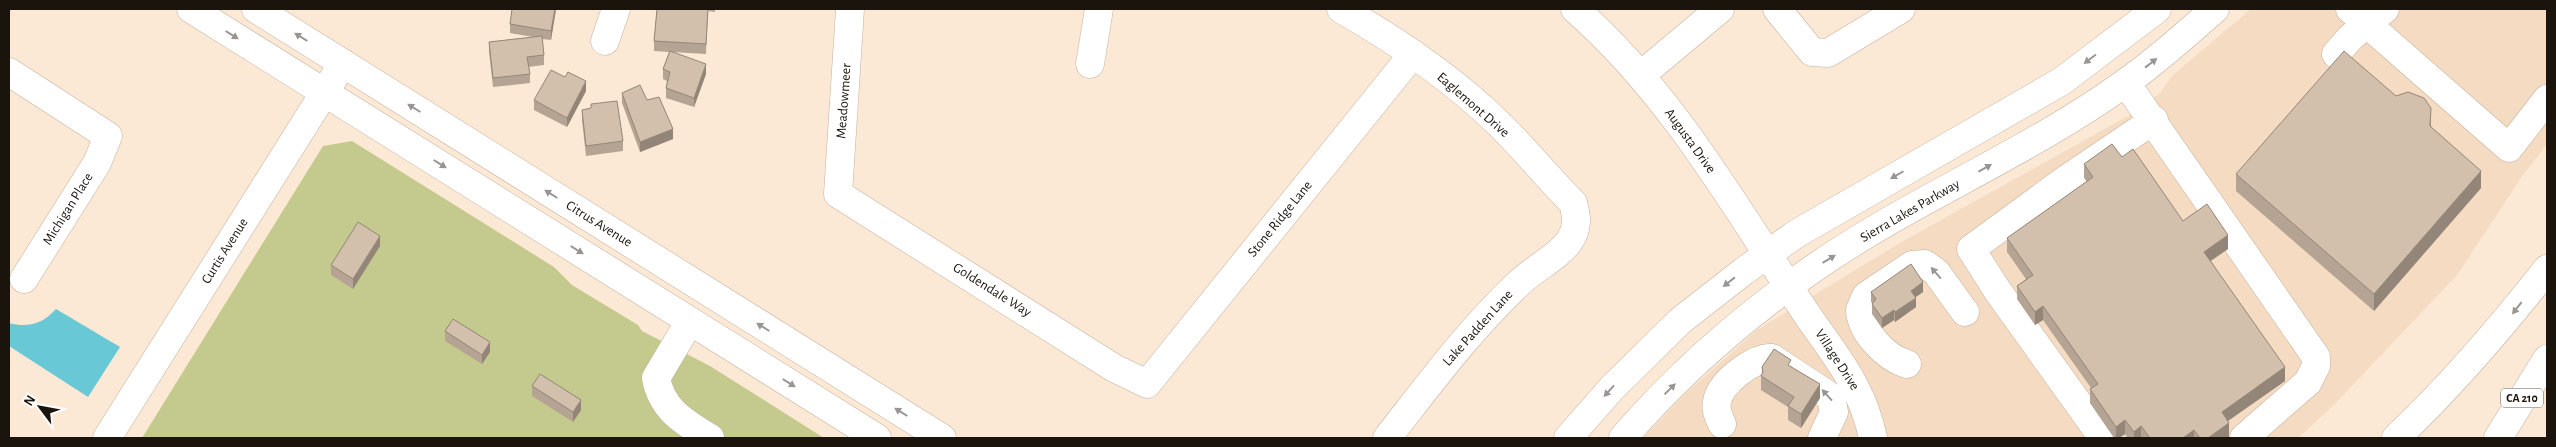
<svg xmlns="http://www.w3.org/2000/svg" width="2556" height="447" font-family="'Alegreya Sans',sans-serif">
	<rect width="100%" height="100%" fill="#fce9d5"/>
	<polygon fill="#f4dbc2" points="2251,9 2547,9 2547,144 2523,175 2457,275 2332,407 2298,438 1643,438 1685,394 1757,330 1898,244 2128,116 2159,94 2173,75"/>
	<polygon fill="#c4ca8e" points="352,141 554,267 572,285 638,325 642,331 710,366 824,438 142,438 323,146"/>
	<path fill="#68c8d6" d="M56 309 120 347 88 397 9 346V323C29 328 42 324 56 309Z"/>
	<g fill="none" stroke-linecap="round" stroke-linejoin="round">
		<g stroke="#c3b19e" stroke-width="29">
			<g id="minor">
				<polyline points="850,9 838,194 1114,368 1147,384 1413,54"/>
				<path d="M1341 9C1397 41 1452 78 1498 123 1524 148 1547 177 1573 203 1577 217 1578 228 1570 240 1558 258 1534 268 1518 284 1469 330 1428 386 1387 438"/>
				<path d="M1575 9C1672 94 1735 207 1806 313 1835 356 1862 385 1873 438"/>
				<polyline points="1777,9 1812,52 1828,53 1901,9"/>
				<polyline points="2350,9 2509,148 2547,99"/>
				<polyline points="605,41 616,9"/>
				<polyline points="2336,54 2351,37 2385,9"/>
				<polyline points="1090,64 1099,9"/>
				<polyline points="9,72 108,136 97,163 24,279"/>
				<polyline points="1641,75 1720,9"/>
				<polyline points="2126,83 2316,357 2316,366 2308,382 2244,438"/>
				<path d="M690 321 656 378C662 410 684 422 710 438"/>
				<path d="M1907 364C1886 358 1861 332 1860 310L1866 296 1912 265 1925 264 1936 272 1965 312"/>
				<path d="M1722 424C1719 417 1715 410 1717 402 1719 383 1754 357 1772 358L1831 397 1834 412 1822 438"/>
				<polyline points="107,438 343,63"/>
				<polyline points="1568,438 1612,388 1680,321 1744,271 1796,234 2062,81 2157,9"/>
				<path d="M1623 438C1679 373 1747 314 1817 266 1916 198 2028 153 2125 83 2157 61 2186 34 2215 9"/>
				<polyline points="2103,438 1997,290 1971,249 2065,180 2154,120"/>
			</g>
		</g>
		<g stroke="#c3b19e" stroke-width="29">
			<g id="major">
				<polyline points="191,9 877,438"/>
				<polyline points="256,9 942,438"/>
			</g>
		</g>
		<g stroke="#c3b19e" stroke-width="29">
			<g id="highway">
				<path d="M2396 438C2451 386 2500 329 2547 269"/>
				<polyline points="2498,438 2547,359"/>
			</g>
		</g>
		<use href="#minor" stroke="#fff" stroke-width="28"/>
		<use href="#major" stroke="#fff" stroke-width="28"/>
		<use href="#highway" stroke="#fff" stroke-width="28"/>
	</g>
	<g fill="#b5a494">
		<polygon points="556,9 551,40 542,39 544,55 544,65 528,67 530,74 530,83 493,87 489,52 489,42 533,37 510,33 510,24"/>
		<polygon points="657,9 715,9 715,12 708,11 706,54 671,52 706,74 694,107 666,98 666,88 667,81 663,79 663,69 669,52 654,51 654,41"/>
		<polygon points="586,91 567,127 534,110 534,100"/>
		<polygon points="622,93 647,100 673,139 640,152 622,103"/>
		<polygon points="591,104 623,141 623,151 586,156 582,120 582,110 591,109"/>
		<polygon points="2431,127 2481,188 2374,311 2236,191 2236,174"/>
		<polygon points="2122,157 2183,221 2228,249 2211,261 2285,381 2228,421 2229,437 2227,438 2128,438 2125,434 2119,438 2114,438 2090,403 2090,389 2091,388 2043,320 2035,325 2017,299 2017,286 2026,279 2007,252 2007,238 2087,182 2084,178 2084,164"/>
		<polygon points="380,246 353,289 331,275 331,265"/>
		<polygon points="1871,292 1923,292 1916,297 1916,307 1895,322 1894,320 1882,328 1872,314 1872,303 1871,302"/>
		<polygon points="445,331 490,352 482,364 445,341"/>
		<polygon points="1791,366 1820,398 1801,428 1788,420 1788,407 1761,390 1761,376 1762,374 1762,367"/>
		<polygon points="532,386 581,410 573,422 532,396"/>
	</g>
	<g fill="#938678">
		<polygon points="555,9 556,9 551,40 551,31"/>
		<polygon points="706,64 706,74 694,107 694,98"/>
		<polygon points="586,81 586,91 567,127 567,118"/>
		<polygon points="2431,108 2431,125 2430,143 2430,126"/>
		<polygon points="673,129 673,139 640,152 640,142"/>
		<polygon points="2481,171 2481,188 2374,311 2374,294"/>
		<polygon points="2228,235 2228,249 2204,265 2204,252"/>
		<polygon points="380,236 380,246 353,289 353,279"/>
		<polygon points="1923,282 1923,292 1911,300 1911,291"/>
		<polygon points="1916,298 1916,307 1895,322 1895,312"/>
		<polygon points="2043,306 2043,320 2035,325 2035,312"/>
		<polygon points="1894,310 1894,320 1882,328 1882,318"/>
		<polygon points="490,342 490,352 482,364 482,355"/>
		<polygon points="2285,367 2285,381 2222,425 2222,412"/>
		<polygon points="1820,384 1820,398 1801,428 1801,414"/>
		<polygon points="581,400 581,410 573,422 573,412"/>
		<polygon points="2125,420 2125,434 2119,438 2116,438 2116,427"/>
		<polygon points="2229,423 2229,437 2227,438 2208,438"/>
		<polygon points="2141,426 2141,438 2134,438 2134,432"/>
		<polygon points="2194,430 2194,438 2183,438"/>
	</g>
	<g fill="#d2bfac" stroke="#938678">
		<polygon points="512,9 555,9 551,31 510,24"/>
		<polygon points="657,9 708,9 706,44 654,41"/>
		<polygon points="542,36 544,55 527,57 530,74 493,78 489,42"/>
		<polygon points="670,51 706,64 694,98 666,88 670,72 663,69"/>
		<polygon points="2344,51 2396,96 2408,92 2424,98 2431,108 2430,126 2481,171 2374,294 2236,174"/>
		<polygon points="551,70 565,77 568,72 586,81 567,118 534,100"/>
		<polygon points="640,85 647,100 659,97 673,129 640,142 622,93"/>
		<polygon points="617,101 623,141 586,146 582,110 591,108 591,104"/>
		<polygon points="2112,144 2122,157 2133,149 2183,221 2207,204 2228,235 2204,252 2285,367 2222,412 2229,423 2208,438 2200,438 2194,430 2183,438 2150,438 2141,426 2134,432 2125,420 2116,427 2090,389 2098,384 2043,306 2035,312 2017,286 2033,275 2007,238 2093,177 2084,164"/>
		<polygon points="358,222 380,236 353,279 331,265"/>
		<polygon points="1911,264 1923,282 1911,291 1916,298 1895,312 1894,310 1882,318 1872,304 1876,299 1871,292"/>
		<polygon points="453,319 490,342 482,355 445,331"/>
		<polygon points="1774,349 1791,360 1788,365 1820,384 1801,414 1788,406 1794,397 1761,376 1763,372 1762,367"/>
		<polygon points="540,374 581,400 573,412 532,386"/>
	</g>
	<defs><path id="oneway-solid" d="M-6-.8H1V-3.2L6.5 0L1 3.2V.8H-6Z" transform="scale(1.25)"/></defs>
	<g fill="#989592">
		<use href="#oneway-solid" transform="translate(232 35) rotate(32)"/>
		<use href="#oneway-solid" transform="translate(301 37) rotate(-148)"/>
		<use href="#oneway-solid" transform="translate(2090 59) rotate(143)"/>
		<use href="#oneway-solid" transform="translate(2151 63) rotate(-38)"/>
		<use href="#oneway-solid" transform="translate(414 108) rotate(-148)"/>
		<use href="#oneway-solid" transform="translate(440 164) rotate(32)"/>
		<use href="#oneway-solid" transform="translate(1985 168) rotate(-29)"/>
		<use href="#oneway-solid" transform="translate(1897 175) rotate(150)"/>
		<use href="#oneway-solid" transform="translate(551 194) rotate(-148)"/>
		<use href="#oneway-solid" transform="translate(577 250) rotate(32)"/>
		<use href="#oneway-solid" transform="translate(1829 259) rotate(-31)"/>
		<use href="#oneway-solid" transform="translate(1936 273) rotate(-131)"/>
		<use href="#oneway-solid" transform="translate(1729 282) rotate(142)"/>
		<use href="#oneway-solid" transform="translate(2517 308) rotate(128)"/>
		<use href="#oneway-solid" transform="translate(763 327) rotate(-148)"/>
		<use href="#oneway-solid" transform="translate(789 383) rotate(32)"/>
		<use href="#oneway-solid" transform="translate(1670 389) rotate(-44)"/>
		<use href="#oneway-solid" transform="translate(1609 391) rotate(132)"/>
		<use href="#oneway-solid" transform="translate(1827 395) rotate(-132)"/>
		<use href="#oneway-solid" transform="translate(901 412) rotate(-148)"/>
	</g>
	<g text-anchor="middle" dominant-baseline="central" stroke-width="4.5" stroke-linejoin="round" paint-order="stroke">
		<rect fill="#fff" stroke="#5f5a56" stroke-width="1" x="2501" y="388.5" width="42" height="19" rx="4"/>
		<g font-size="12" font-weight="bold" fill="#1a140d">
			<text x="2522" y="398">CA 210</text>
		</g>
		<g font-size="14" fill="#1a140d" stroke="#fff">
			<text transform="translate(844 101) rotate(-86)">Meadowmeer</text>
			<text transform="translate(1473 105) rotate(41)">Eaglemont Drive</text>
			<text transform="translate(1690 141) rotate(54)">Augusta Drive</text>
			<text transform="translate(68 209) rotate(-58)">Michigan Place</text>
			<text transform="translate(1910 211) rotate(-30)">Sierra Lakes Parkway</text>
			<text transform="translate(1280 219) rotate(-51)">Stone Ridge Lane</text>
			<text transform="translate(599 224) rotate(32)">Citrus Avenue</text>
			<text transform="translate(225 251) rotate(-58)">Curtis Avenue</text>
			<text transform="translate(992 290) rotate(32)">Goldendale Way</text>
			<text transform="translate(1478 328) rotate(-48)">Lake Padden Lane</text>
			<text transform="translate(1837 360) rotate(57)">Village Drive</text>
		</g>
	</g>
	<rect width="2556" height="447" fill="none" stroke="#1a140d" stroke-width="20"/>
	<g transform="translate(40 407) rotate(302)" stroke="#ffffff" stroke-width="4" paint-order="stroke">
	<path d="M0-4L9 19L0 12L-9 19Z" fill="#1a140d"/>
	<text y="-8" font-size="14" font-weight="bold" text-anchor="middle" fill="#1a140d">N</text>
	</g>
</svg>
